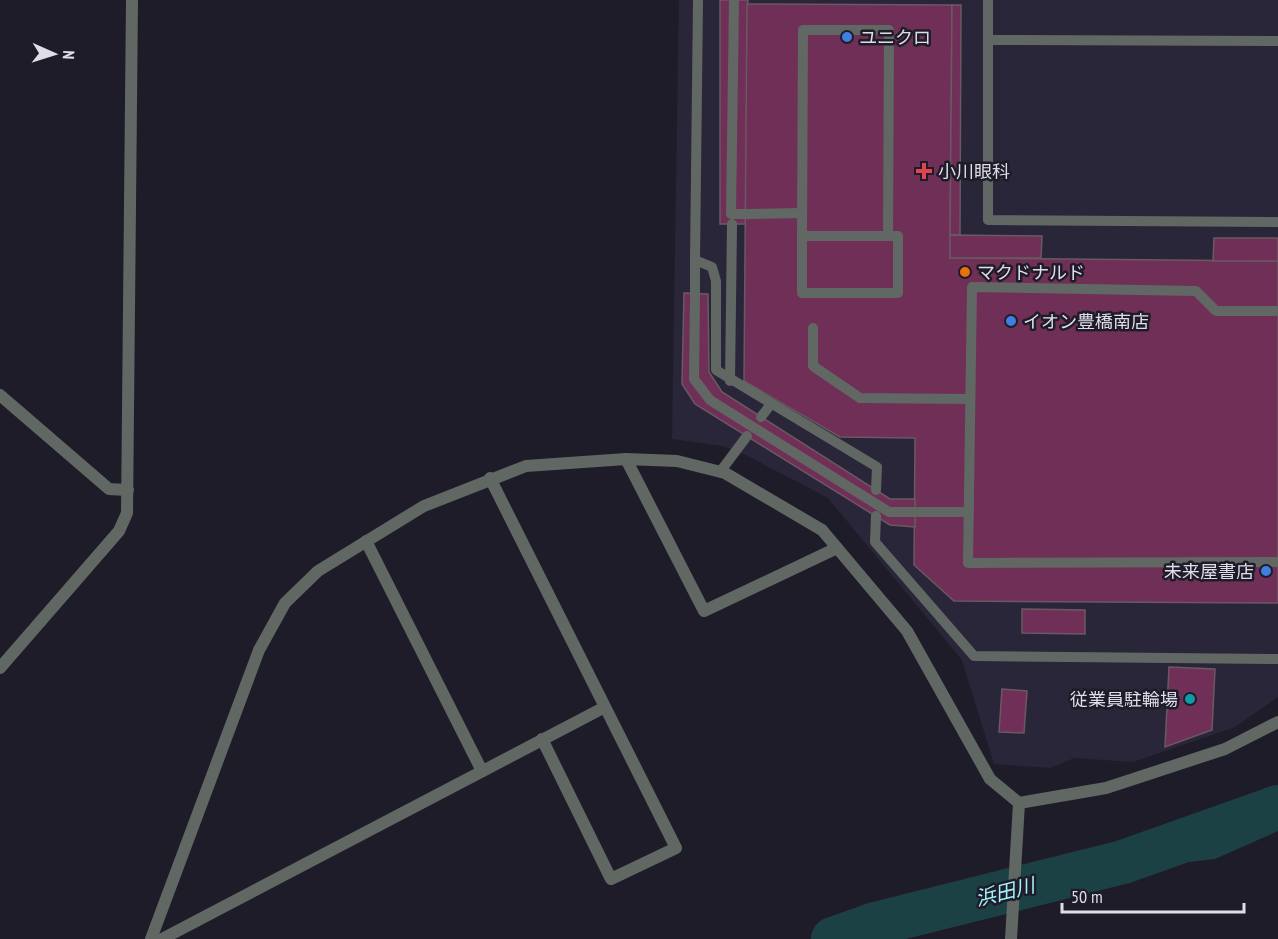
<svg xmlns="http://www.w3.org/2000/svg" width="1278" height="939" font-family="'PT Sans Narrow','Noto Sans JP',sans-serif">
	<rect width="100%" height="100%" fill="#1f1c2a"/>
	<polygon fill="#2a2639" points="679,0 1278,0 1278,697 1235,727 1133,762 1074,758 1050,768 994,764 962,660 828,498 746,455 723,446 672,439"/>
	<polygon fill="#1c4144" points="1278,785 1278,831 1215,859 1189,862 1178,830"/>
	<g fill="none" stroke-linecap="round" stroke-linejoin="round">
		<polyline stroke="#1c4144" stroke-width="44" points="833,939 875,924 1123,862 1278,807"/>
	</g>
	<g fill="#702f57" stroke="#6a5962" stroke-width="1.5">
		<polygon points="720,0 748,0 746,224 720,224"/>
		<polygon points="747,4 952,5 950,258 1278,261 1278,603 954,601 914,565 915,438 840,437 744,381"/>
		<polygon points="952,5 961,5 960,235 950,235"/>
		<polygon points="950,235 1042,236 1041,258 950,258"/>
		<polygon points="1214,238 1278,238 1278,261 1213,261"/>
		<polygon points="684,293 708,294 709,372 722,392 890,499 915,499 915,527 890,525 695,404 682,384"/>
		<polygon points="1022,609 1085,610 1085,634 1022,633"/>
		<polygon points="1169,667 1215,669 1212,730 1165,747"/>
		<polygon points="1002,689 1027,691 1024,733 999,732"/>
	</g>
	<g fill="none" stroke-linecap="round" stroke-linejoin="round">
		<g stroke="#616863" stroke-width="10">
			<polyline points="698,0 695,260 712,267 716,281 716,370 877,467 876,490"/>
			<polyline points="988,0 988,220 1278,222"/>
			<polygon points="803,30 889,30 888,236 802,236"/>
			<polyline points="988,40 1278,41"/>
			<polyline points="746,214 802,213"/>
			<polyline points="802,236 802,293 898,293 898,236 888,236"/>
			<polyline points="695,294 695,260"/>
			<polyline points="1278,311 1216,311 1196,291 972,287 968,563 1278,562"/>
			<polyline points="813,328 813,366 860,398 970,399"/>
			<polyline points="730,381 732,224"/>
			<polyline points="761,417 771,404"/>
			<polyline points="720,472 747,436"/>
			<polyline points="915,512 969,512"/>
			<polyline points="876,516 875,542 974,656 1278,659"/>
		</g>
		<g stroke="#616863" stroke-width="12">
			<polyline points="0,395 109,489 128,490"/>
			<polyline points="626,459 704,611 837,548"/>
			<polyline points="490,478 676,848 611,879 542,739"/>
			<polyline points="366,541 482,771"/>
			<polyline points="0,668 119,531 127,513 132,0"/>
			<polyline points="1019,803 1106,788 1225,749 1278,722"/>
			<polyline points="151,939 259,650 285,603 318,571 424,506 526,466 626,459 677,461 725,473 822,530 907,631 990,779 1019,803 1011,939"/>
			<polyline points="162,939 603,708"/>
		</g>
		<g stroke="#616863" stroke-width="10">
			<polyline points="734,0 731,214 746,214"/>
			<polyline points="695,294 694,379 710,400 889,512 915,512"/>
		</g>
	</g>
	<g fill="#3f7fe0" stroke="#1f1c2a" stroke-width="2">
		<circle cx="847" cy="37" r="6"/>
		<circle cx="1011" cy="321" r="6"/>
		<circle cx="1266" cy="571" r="6"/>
	</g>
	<path fill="#e0444e" stroke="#1f1c2a" stroke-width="2" d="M921 162h6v6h6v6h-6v6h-6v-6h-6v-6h6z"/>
	<circle fill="#e8710a" stroke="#1f1c2a" stroke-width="2" cx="965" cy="272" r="6"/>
	<circle fill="#0f9aa8" stroke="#1f1c2a" stroke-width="2" cx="1190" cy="699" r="6"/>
	<g text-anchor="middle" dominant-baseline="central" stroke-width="5" stroke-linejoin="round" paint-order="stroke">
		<g font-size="18" fill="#dfdee8" stroke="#1f1c2a" text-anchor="start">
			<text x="859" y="37">ユニクロ</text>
			<text x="938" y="171">小川眼科</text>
			<text x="977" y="272">マクドナルド</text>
			<text x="1023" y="321">イオン豊橋南店</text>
			<text x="1254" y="571" text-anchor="end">未来屋書店</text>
			<text x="1178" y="699" text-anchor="end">従業員駐輪場</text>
		</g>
		<g font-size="20" font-style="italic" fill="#9ff3f9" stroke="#1f1c2a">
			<text transform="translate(1005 892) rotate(-14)">浜田川</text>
		</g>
	</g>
	<g transform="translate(54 54) rotate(93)" stroke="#1f1c2a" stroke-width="4.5" paint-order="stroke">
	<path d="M0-4.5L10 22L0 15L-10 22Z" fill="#dfdee8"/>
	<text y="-9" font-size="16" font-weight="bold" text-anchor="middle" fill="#dfdee8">N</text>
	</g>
	<path d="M1062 903v9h182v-9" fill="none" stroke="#dfdee8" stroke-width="3"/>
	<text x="1071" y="903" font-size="18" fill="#dfdee8" stroke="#1f1c2a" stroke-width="4.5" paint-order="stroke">50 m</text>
</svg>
